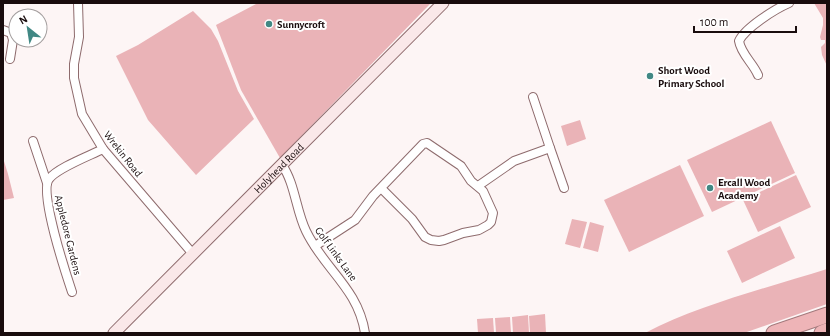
<svg xmlns="http://www.w3.org/2000/svg" width="830" height="336" font-family="'Alegreya Sans',sans-serif">
	<rect width="100%" height="100%" fill="#fdf5f5"/>
	<g fill="#eab3b7">
		<polygon points="258,3 431,3 280,158 241,90 216,25"/>
		<polygon points="814,3 827,3 827,66 822,55 821,47 825,43 825,40 821,40 820,37 823,25 823,18"/>
		<polygon points="193,11 211,29 218,41 238,91 254,119 196,175 148,120 116,56 138,45"/>
		<polygon points="580,120 586,139 567,146 561,126"/>
		<polygon points="771,121 795,173 712,212 687,160"/>
		<polygon points="3,158 8,174 14,198 3,200"/>
		<polygon points="680,165 704,216 629,252 604,200"/>
		<polygon points="796,175 811,207 758,232 743,200"/>
		<polygon points="572,219 587,222 580,248 565,244"/>
		<polygon points="590,222 604,226 598,252 583,248"/>
		<polygon points="780,226 795,258 742,283 727,251"/>
		<path d="M827 269V304L744 333H645C701 304 767 288 827 269Z"/>
		<polygon points="545,314 546,333 530,333 529,316"/>
		<polygon points="528,315 529,333 513,333 512,317"/>
		<polygon points="510,317 511,333 496,333 495,318"/>
		<polygon points="493,318 494,333 478,333 477,319"/>
	</g>
	<g fill="none" stroke-linecap="round" stroke-linejoin="round">
		<g stroke="#8e6b6d" stroke-width="10">
			<g id="minor">
				<polyline points="78,3 79,37 74,64 74,78 82,114 103,149 193,254"/>
				<polyline points="3,30 11,33 13,40 10,59"/>
				<path d="M758 75C753 63 741 54 739 41 745 28 775 9 789 3"/>
				<polyline points="33,141 47,183"/>
				<polyline points="550,148 564,188"/>
				<path d="M282 165C295 183 296 211 306 231 324 269 358 288 365 333"/>
				<polyline points="478,186 514,161 550,148 533,97"/>
				<polyline points="315,246 355,220 373,196 423,144 427,143 461,166 471,181 483,191 493,213 491,222 488,225 479,230 463,233 444,240 439,241 431,240 425,237 412,219 381,188"/>
				<path d="M72 292C66 274 39 192 49 179 57 168 89 156 103 149"/>
			</g>
		</g>
		<g stroke="#8e6b6d" stroke-width="13">
			<g id="secondary">
				<path id="s1" d="M114 333 443 3"/>
			</g>
		</g>
		<g stroke="#a3797c" stroke-width="17">
			<g id="motorway">
				<polyline points="774,333 827,315"/>
				<polyline points="822,333 827,331"/>
			</g>
		</g>
		<use href="#minor" stroke="#fff" stroke-width="8"/>
		<use href="#secondary" stroke="#fae8e9" stroke-width="11"/>
		<use href="#motorway" stroke="#eeb4b7" stroke-width="15"/>
	</g>
	<g fill="#418884" stroke="#fff" stroke-width="1.5">
		<circle cx="269" cy="24" r="4"/>
		<circle cx="650" cy="76" r="4"/>
		<circle cx="710" cy="188" r="4"/>
	</g>
	<g text-anchor="middle" dominant-baseline="central" stroke-width="4" stroke-linejoin="round" paint-order="stroke">
		<g font-size="11" font-weight="bold" fill="#190c0d" stroke="#fff" text-anchor="start">
			<text x="277" y="24">Sunnycroft</text>
			<text x="658" y="70">Short Wood<tspan x="658" dy="13">Primary School</tspan></text>
			<text x="718" y="182">Ercall Wood<tspan x="718" dy="13">Academy</tspan></text>
		</g>
		<g font-size="11" fill="#190c0d" stroke="#fff">
			<text transform="translate(123 154) rotate(52)">Wrekin Road</text>
			<text stroke="none"><textPath href="#s1" startOffset="233">Holyhead Road</textPath></text>
			<text transform="translate(68 235) rotate(76)">Appledore Gardens</text>
			<text transform="translate(336 254) rotate(54)">Golf Links Lane</text>
		</g>
	</g>
	<rect width="830" height="336" fill="none" stroke="#190c0d" stroke-width="8"/>
	<g transform="translate(28 28) rotate(330)"><circle r="19" fill="#ffffff" stroke="#a39e9e"/>
	<path d="M0-3L7 15L0 10L-7 15Z" fill="#418884"/>
	<text y="-6" font-size="11" font-weight="bold" text-anchor="middle" fill="#190c0d">N</text>
	</g>
	<path d="M694 26v6h102v-6" fill="none" stroke="#190c0d" stroke-width="2"/>
	<text x="700" y="26" font-size="12" fill="#190c0d" stroke="#ffffff" stroke-width="3" paint-order="stroke">100 m</text>
</svg>
